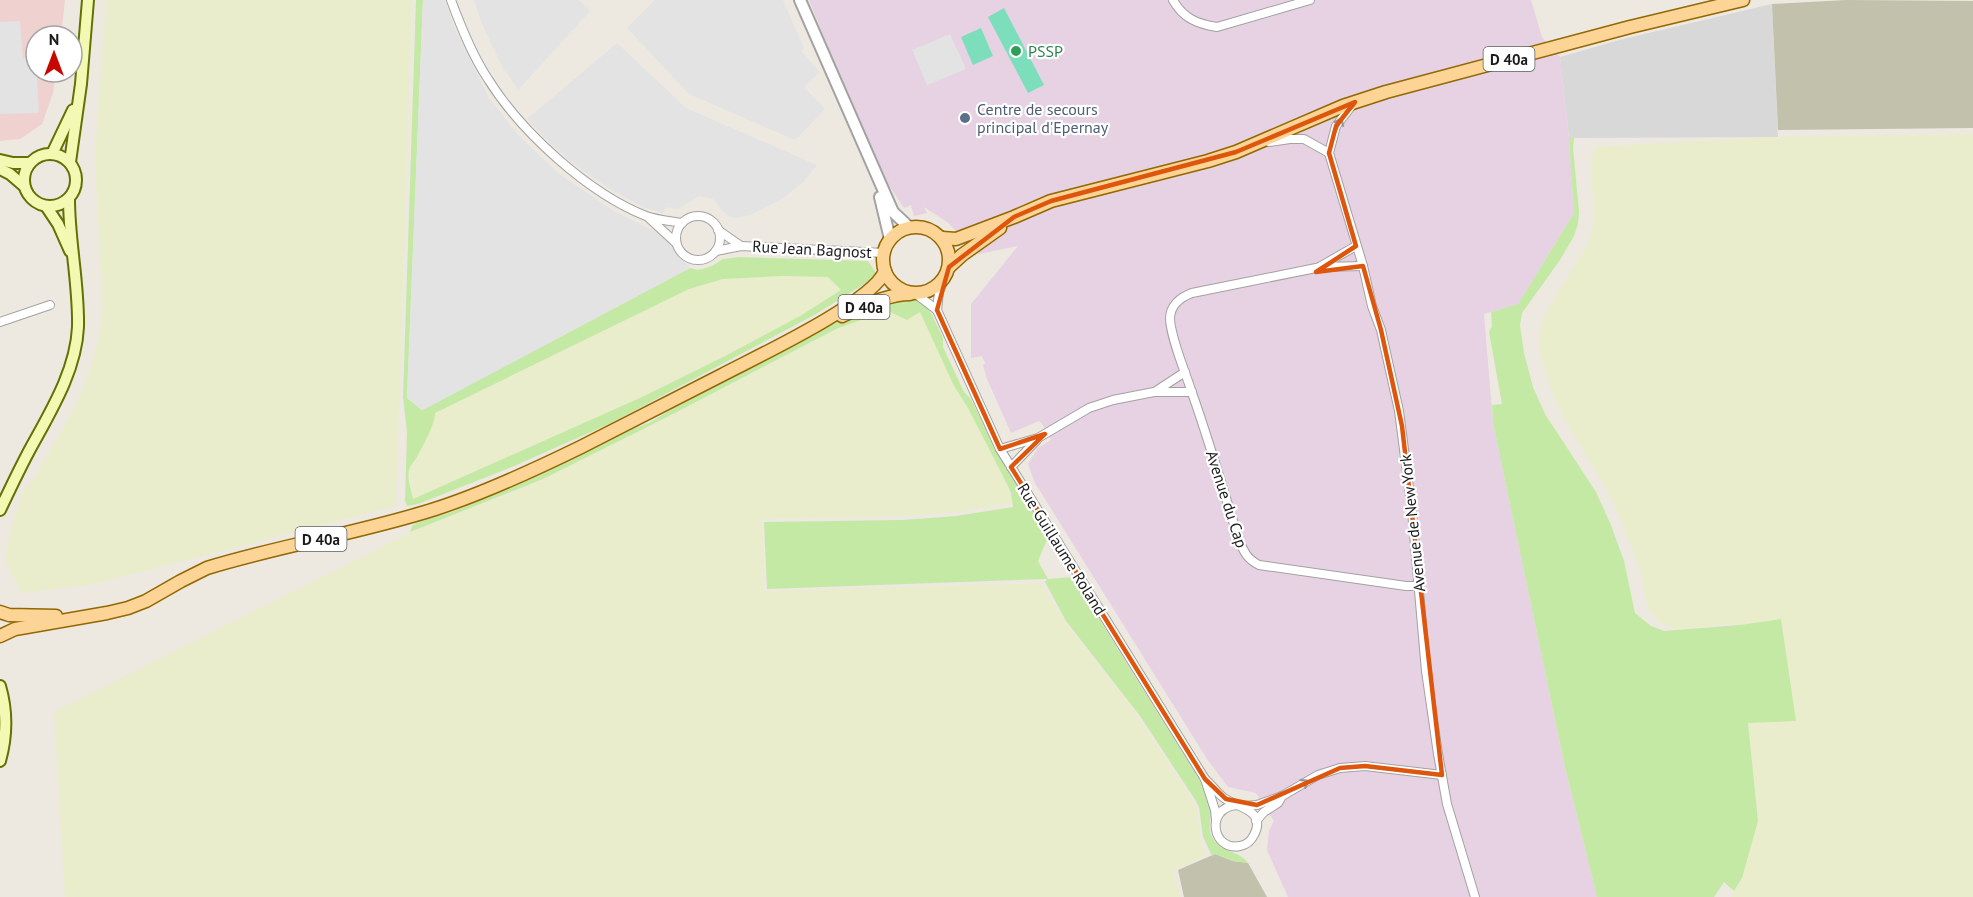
<svg xmlns="http://www.w3.org/2000/svg" width="1973" height="897" font-family="'PT Sans',sans-serif">
	<rect width="100%" height="100%" fill="#ede9e0"/>
	<polygon fill="#d9d8d8" points="1772,4 1778,137 1569,138 1560,57 1623,39"/>
	<polygon fill="#efd1cf" points="0,0 65,0 61,36 36,36 36,72 56,72 53,93 42,124 20,139 0,141"/>
	<polygon fill="#e6d2e2" points="809,0 1531,0 1542,37 1560,57 1569,138 1574,213 1518,304 1484,314 1493,423 1565,767 1597,897 1288,897 1267,850 1269,831 1274,821 1256,793 1228,787 1207,759 1035,483 1028,464 1038,448 1051,440 1042,424 1039,421 1011,433 987,379 983,365 985,363 982,356 971,358 971,304 1018,246 979,254 947,222 924,207 927,213 914,216 911,205 904,208 888,184 838,72"/>
	<g fill="#c1c1ac">
		<polygon points="1846,0 1973,1 1973,128 1778,130 1772,4"/>
		<polygon points="1215,854 1233,861 1248,863 1267,897 1184,897 1178,870"/>
	</g>
	<g fill="#e9edcb">
		<polygon points="106,0 412,0 396,501 395,506 94,584 22,593 7,566 6,553 12,526 24,489 31,484 74,409 86,383 99,338 103,311 95,159"/>
		<polygon points="1973,134 1973,897 1731,897 1742,878 1758,821 1748,722 1795,721 1781,619 1740,625 1726,624 1676,630 1659,622 1648,609 1640,568 1617,510 1602,481 1565,420 1551,390 1545,371 1540,344 1541,324 1548,309 1588,244 1593,230 1594,210 1591,165 1595,147 1778,137"/>
		<polygon points="782,276 828,277 841,290 800,316 727,355 642,397 412,499 409,468 416,459 427,437 434,413 689,289 723,279"/>
		<polygon points="889,311 907,320 920,312 953,384 968,408 1007,484 1012,503 958,512 906,516 762,519 764,591 1040,583 1072,632 1130,705 1192,800 1197,811 1201,843 1206,855 1173,871 1180,897 65,897 54,712 415,530 509,494 543,479 671,415 838,328"/>
	</g>
	<g fill="#c4e9a5" fill-rule="evenodd">
		<path d="M416 0H423L407 398 422 410 690 268 698 270 712 266 723 259 739 257 868 261 876 273 866 283 816 314 611 423 512 467 418 504 407 506 405 501 407 432 403 397ZM782 276 828 277 841 290 800 316 727 355 642 397 413 499C411 490 407 478 409 470 410 465 415 461 417 457 422 448 436 422 435 413L689 289 723 279Z"/>
		<polygon points="1569,138 1574,138 1573,148 1579,212 1578,224 1574,236 1560,260 1522,313 1520,325 1524,353 1533,387 1545,414 1596,492 1611,525 1624,561 1635,613 1651,626 1664,631 1740,625 1781,619 1796,721 1748,723 1758,821 1742,878 1734,891 1724,882 1714,897 1597,897 1565,767 1493,423 1492,405 1502,404 1489,332 1492,326 1491,312 1518,304 1574,213"/>
		<path d="M900 296 921 301 931 313 943 338V347L964 392 971 399 995 449 1049 538 1045 544 1038 561 1048 579 1073 577 1202 784C1206 791 1210 799 1211 807 1212 818 1206 828 1213 839 1221 853 1239 850 1248 863L1233 861 1215 854 1212 856 1203 837 1199 807 1194 798 1140 716 1066 621 1045 582 1047 579 767 589 764 522 902 520 956 516 1013 507 1011 493 1007 484 968 408 953 384 920 312 907 320 888 311 838 328 671 415 543 479 410 532 412 526 418 522 451 512 494 494 619 434 649 423 694 395 835 322Z"/>
	</g>
	<g fill="#7ddebc">
		<polygon points="1004,8 1044,85 1028,93 988,17"/>
		<polygon points="981,28 993,56 973,65 961,37"/>
	</g>
	<g fill="#e3e3e3">
		<polygon points="423,0 445,0 455,29 489,98 519,136 558,173 612,210 662,235 690,268 423,410 407,398"/>
		<polygon points="474,0 579,0 590,11 518,90 502,66 482,24"/>
		<polygon points="655,0 783,0 804,48 801,51 820,72 804,87 825,109 795,140 689,94 627,28"/>
		<polygon points="20,21 23,58 36,58 39,113 0,114 0,22"/>
		<polygon points="950,34 966,69 927,85 912,50"/>
		<polygon points="617,43 686,108 817,165 803,182 782,199 752,214 738,218 731,217 724,213 713,199 699,196 678,209 666,207 663,213 643,207 605,186 570,161 553,146 527,119"/>
	</g>
	<g fill="none" stroke-linecap="round" stroke-linejoin="round">
		<g stroke="#a2a2a2" stroke-width="10">
			<g id="minor">
				<path d="M451 0C461 27 472 55 488 79 521 132 588 193 646 216 657 220 671 221 682 223"/>
				<path d="M1173 0C1183 18 1197 24 1217 27L1310 0"/>
				<polyline points="1269,142 1290,139 1304,139 1329,153 1336,126 1353,104"/>
				<polyline points="1329,153 1363,266 1372,306 1381,330 1399,411 1412,511 1426,671 1438,754 1447,804 1475,897"/>
				<circle cx="698" cy="238" r="22"/>
				<polyline points="649,218 676,243"/>
				<polyline points="718,230 741,246"/>
				<polyline points="716,251 741,246 884,253"/>
				<polyline points="1321,266 1356,246"/>
				<path d="M1363 266 1321 267 1192 293C1181 297 1170 305 1170 319 1171 339 1185 371 1191 390 1209 440 1223 490 1239 540 1244 552 1247 559 1259 565L1406 586H1419"/>
				<polyline points="916,294 937,310 939,292 943,281"/>
				<polyline points="937,310 1000,449 1205,779 1215,810 1216,820"/>
				<polyline points="0,322 50,305"/>
				<polyline points="1156,391 1185,372"/>
				<polyline points="1000,449 1038,438 1089,408 1113,400 1154,392 1192,392"/>
				<polyline points="1011,467 1037,440"/>
				<path d="M1205 779C1212 785 1217 793 1224 798 1238 808 1267 810 1254 835 1251 841 1246 845 1240 846 1213 852 1204 809 1236 805"/>
				<polyline points="1244,806 1257,805 1282,796"/>
				<polyline points="1256,821 1264,812 1278,803 1282,796 1318,775 1340,768 1365,766 1442,775"/>
			</g>
		</g>
		<g stroke="#a2a2a2" stroke-width="14">
			<g id="tertiary">
				<polyline points="800,0 893,212 910,228"/>
				<polyline points="880,197 890,239"/>
			</g>
		</g>
		<g stroke="#617104" stroke-width="14">
			<g id="secondary">
				<circle cx="50" cy="180" r="26"/>
				<polyline points="52,154 73,110"/>
				<polyline points="0,160 13,163 30,163"/>
				<polyline points="70,162 81,84 88,0"/>
				<polyline points="0,169 10,174 24,186"/>
				<polyline points="46,206 58,224 70,251"/>
				<path d="M0 510C9 491 18 472 28 453 49 414 76 372 78 327 79 284 69 242 69 199"/>
				<path d="M0 686C7 710 7 736 0 761"/>
			</g>
		</g>
		<g stroke="#926700" stroke-width="15">
			<g id="primary">
				<circle cx="916" cy="260" r="33"/>
				<polyline points="942,238 956,239 1014,217 1051,201 1208,161 1236,152 1343,106 1386,92 1630,27 1743,0"/>
				<polyline points="949,267 962,255 1000,228"/>
				<path d="M842 316C863 307 887 294 910 294"/>
				<polyline points="0,612 9,615 56,616"/>
				<path d="M0 636 15 629 107 613 128 608 146 601 181 581 207 568C282 545 360 533 435 509 485 493 534 470 581 447 628 423 675 399 722 375 756 357 872 303 885 271"/>
			</g>
		</g>
		<use href="#minor" stroke="#fff" stroke-width="8"/>
		<use href="#tertiary" stroke="#fff" stroke-width="10"/>
		<use href="#secondary" stroke="#f3f9b2" stroke-width="10"/>
		<use href="#primary" stroke="#fcd496" stroke-width="12"/>
	</g>
	<defs><path id="oneway-shaft" d="M-6 0H5M1.5-3L5.5 0L1.5 3" fill="none" stroke-width="1.6" stroke-linecap="round" stroke-linejoin="round" transform="scale(1.5)"/></defs>
	<g stroke="#989898">
		<use href="#oneway-shaft" transform="translate(1338 126) rotate(-66)"/>
		<use href="#oneway-shaft" transform="translate(1301 785) rotate(-30)"/>
	</g>
	<path fill="none" stroke="#de560d" stroke-width="4.5" stroke-linejoin="round" d="M1355 102 1336 126 1329 153 1356 246 1316 272 1363 266 1381 330 1402 426 1442 775 1365 766 1340 768 1257 805 1226 799 1205 779 1011 467 1045 434 1000 449 937 310 949 267 1014 217 1051 201 1236 152Z"/>
	<circle fill="#2e9e5b" stroke="#fff" stroke-width="2" cx="1016" cy="51" r="6"/>
	<circle fill="#5c6f8a" stroke="#fff" stroke-width="2" cx="965" cy="118" r="6"/>
	<g text-anchor="middle" dominant-baseline="central" stroke-width="4.5" stroke-linejoin="round" paint-order="stroke">
		<g fill="#fff" stroke="#5f5f5f" stroke-width="1.5">
			<rect x="1483.5" y="47" width="51" height="24" rx="4.5"/>
			<rect x="838.5" y="295" width="51" height="24" rx="4.5"/>
			<rect x="295.5" y="527" width="51" height="24" rx="4.5"/>
		</g>
		<g font-size="15" font-weight="bold" fill="#1b1b1b">
			<text x="1509" y="59">D 40a</text>
			<text x="864" y="307">D 40a</text>
			<text x="321" y="539">D 40a</text>
		</g>
		<g font-size="16" fill="#27864d" stroke="#fff" text-anchor="start">
			<text x="1028" y="51">PSSP</text>
		</g>
		<g font-size="16" fill="#4e5e75" stroke="#fff" text-anchor="start">
			<text x="977" y="109">Centre de secours<tspan x="977" dy="18">principal d'Epernay</tspan></text>
		</g>
		<g font-size="16" fill="#1b1b1b" stroke="#fff">
			<text transform="translate(812 249) rotate(3)">Rue Jean Bagnost</text>
			<text transform="translate(1227 499) rotate(72)">Avenue du Cap</text>
			<text transform="translate(1412 523) rotate(-96)">Avenue de New York</text>
			<text transform="translate(1062 549) rotate(58)">Rue Guillaume Roland</text>
		</g>
	</g>
	<g transform="translate(54 54)"><circle r="28" fill="#ffffff" stroke="#a4a4a4" stroke-width="1.5"/>
	<path d="M0-4.5L10 22L0 15L-10 22Z" fill="#c60700"/>
	<text y="-9" font-size="16" font-weight="bold" text-anchor="middle" fill="#1b1b1b">N</text>
	</g>
</svg>
